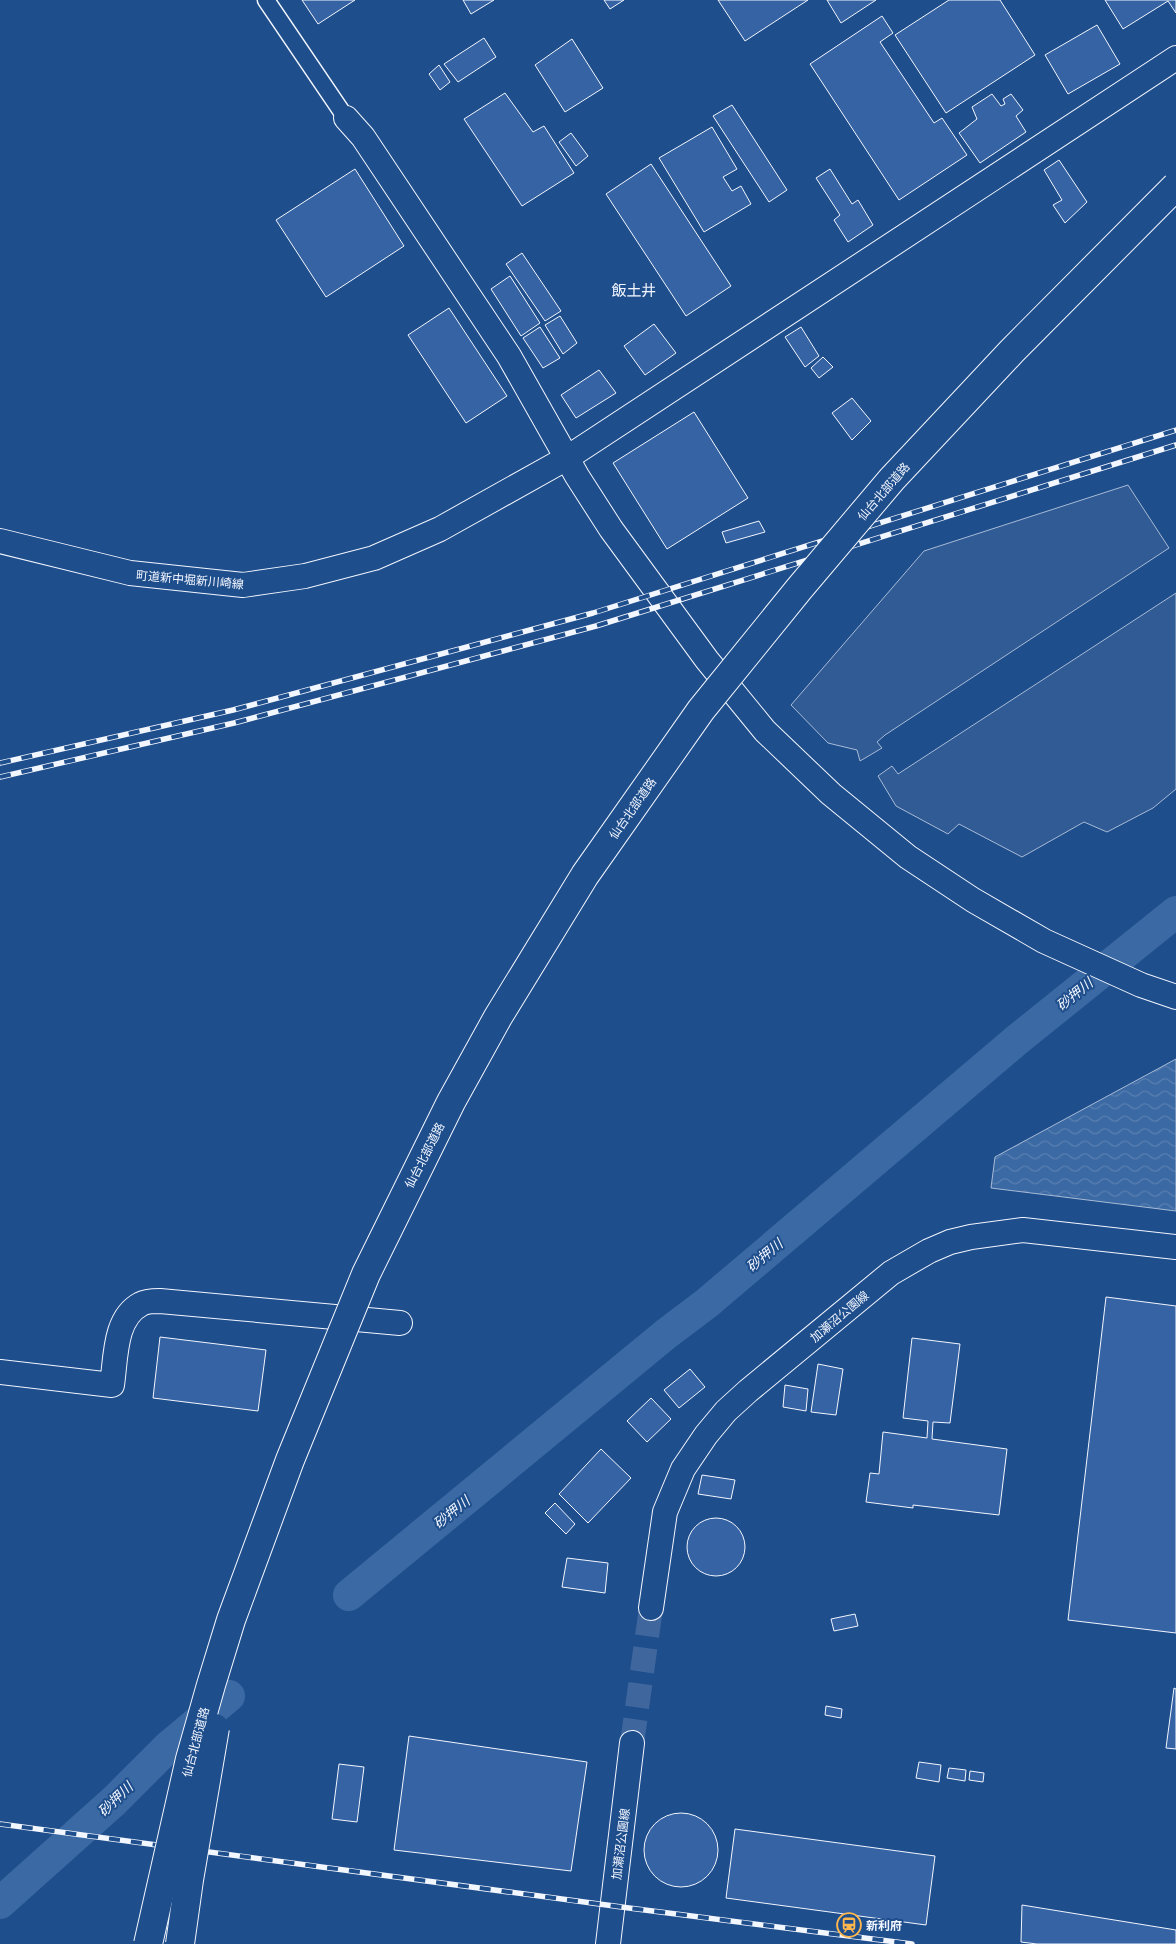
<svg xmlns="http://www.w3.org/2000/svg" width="1176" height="1944" font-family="'Playfair Display','Noto Sans JP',serif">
	<defs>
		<pattern id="water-waves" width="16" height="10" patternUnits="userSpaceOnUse" patternTransform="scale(1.25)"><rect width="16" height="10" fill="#3b69a3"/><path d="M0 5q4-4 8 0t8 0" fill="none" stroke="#587fb1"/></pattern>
	</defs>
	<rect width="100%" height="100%" fill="#1f4e8c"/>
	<g fill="#305b95" stroke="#a8bbd7">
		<polygon points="1128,485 1169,548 885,735 877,742 882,748 860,761 857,750 828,743 791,705 924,551"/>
		<polygon points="1176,593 1176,789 1153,808 1107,832 1084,822 1022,857 959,824 948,834 896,806 878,776 892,766 898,774"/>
	</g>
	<polygon fill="url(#water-waves)" stroke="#a8bbd7" points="1176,1059 1176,1211 991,1188 995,1157"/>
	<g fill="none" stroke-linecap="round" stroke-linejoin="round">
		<g stroke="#3b69a3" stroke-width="32">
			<polyline points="349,1595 666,1334 707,1303 1018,1039 1176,912"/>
			<polyline points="0,1903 114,1801 168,1747 229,1696"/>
		</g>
	</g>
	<g fill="#3563a3" stroke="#f2f6ff">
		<polygon points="302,0 355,0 318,24"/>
		<polygon points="463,0 494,0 471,14"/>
		<polygon points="604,0 624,0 610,9"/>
		<polygon points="718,0 808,0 745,41"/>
		<polygon points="827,0 876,0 841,23"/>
		<polygon points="949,0 1000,0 1035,55 946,113 895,35"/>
		<polygon points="1105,0 1176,0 1176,13 1168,1 1123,29"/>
		<polygon points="882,16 893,33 880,42 934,123 942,118 967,155 899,200 810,64"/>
		<polygon points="1097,25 1120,64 1068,94 1045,55"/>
		<polygon points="484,38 496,57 458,82 444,64"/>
		<polygon points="572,39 603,88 565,112 535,65"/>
		<polygon points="439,65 450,82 440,90 429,74"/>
		<polygon points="505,93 533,132 544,126 574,173 522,206 464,119"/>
		<polygon points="992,94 1001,106 1005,104 1003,99 1011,94 1023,110 1016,116 1026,132 980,163 959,133 977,119 972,107"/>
		<polygon points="732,105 787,190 769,202 713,116"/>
		<polygon points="712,127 737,169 723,177 732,191 741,186 751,204 704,232 659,158"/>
		<polygon points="571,133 588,156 576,166 559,142"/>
		<polygon points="1059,160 1087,202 1065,223 1053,205 1062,200 1044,170"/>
		<polygon points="651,164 731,286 686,316 606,194"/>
		<polygon points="355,169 404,246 326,297 276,220"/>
		<polygon points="830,169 852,204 858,200 873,225 848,242 834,220 840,215 816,178"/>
		<polygon points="522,253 561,311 545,321 506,264"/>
		<polygon points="510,276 540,323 521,336 491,289"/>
		<polygon points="449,308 507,396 466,423 408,335"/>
		<polygon points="560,316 577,343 563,354 545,325"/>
		<polygon points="654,324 676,353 645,375 624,346"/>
		<polygon points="540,327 560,358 543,368 523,338"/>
		<polygon points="801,327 819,356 805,367 785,337"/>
		<polygon points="823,357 833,367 819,378 811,368"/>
		<polygon points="599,370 616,393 576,418 561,395"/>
		<polygon points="852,398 871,421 852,440 832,413"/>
		<polygon points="694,412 748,498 667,549 613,463"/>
		<polygon points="759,521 765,532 726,543 722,532"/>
		<polygon points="1106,1297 1176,1306 1176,1633 1068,1620"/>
		<polygon points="160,1337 266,1350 258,1411 153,1398"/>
		<polygon points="912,1338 960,1344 950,1423 933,1422 932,1439 1007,1449 999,1515 913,1505 913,1508 866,1502 870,1473 879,1474 883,1432 927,1438 928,1421 903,1418"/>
		<polygon points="818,1364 843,1369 836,1415 811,1412"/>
		<polygon points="690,1369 705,1387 679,1408 664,1390"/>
		<polygon points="785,1385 808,1389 806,1411 783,1407"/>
		<polygon points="651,1398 671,1419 647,1442 627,1421"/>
		<polygon points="601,1449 631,1478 588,1523 559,1494"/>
		<polygon points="702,1475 735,1480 731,1499 698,1494"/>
		<polygon points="555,1503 575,1524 566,1534 545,1513"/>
		<circle cx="716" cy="1547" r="29"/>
		<polygon points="567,1558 608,1563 605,1593 562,1587"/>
		<polygon points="855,1614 858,1626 834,1631 831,1619"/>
		<polygon points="1174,1688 1176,1689 1176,1749 1166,1748"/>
		<polygon points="826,1706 842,1709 841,1718 825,1715"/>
		<polygon points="409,1736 587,1762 571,1871 394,1850"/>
		<polygon points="919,1762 941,1765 939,1782 916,1778"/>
		<polygon points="339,1764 364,1767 357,1822 332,1819"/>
		<polygon points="949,1768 966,1770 965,1781 947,1778"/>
		<polygon points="970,1771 984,1773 983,1782 969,1780"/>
		<circle cx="681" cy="1850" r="37"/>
		<polygon points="735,1829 935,1856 926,1925 726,1898"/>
		<polygon points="1022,1905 1176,1930 1176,1944 1037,1944 1021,1942"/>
	</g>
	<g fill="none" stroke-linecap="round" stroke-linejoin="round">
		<polyline stroke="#3f679d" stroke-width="24" stroke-dasharray="24 12" stroke-linecap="butt" points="632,1743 651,1608"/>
		<g stroke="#f2f6ff" stroke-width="19">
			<polyline id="street" points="266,0 346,118"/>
		</g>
		<g stroke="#f2f6ff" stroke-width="26">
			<g id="secondary">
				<polyline points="346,118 363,137 509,356 577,476 611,529 707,660 765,731 831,794 908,857 973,900 1044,941 1141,985 1176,997"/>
				<polyline points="0,541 130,573 243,585 305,576 374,558 440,529 567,458 1176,58"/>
				<path d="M0 1372 112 1385C116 1358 114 1318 141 1304 146 1301 154 1301 160 1301L400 1323"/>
				<polyline points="651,1608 665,1512 683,1469 706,1435 726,1411 748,1391 891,1273 929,1251 950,1242 971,1237 1023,1230 1176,1247"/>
				<polyline points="608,1944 632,1743"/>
			</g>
		</g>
		<use href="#street" stroke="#1f4e8c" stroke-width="16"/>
		<use href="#secondary" stroke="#1f4e8c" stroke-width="24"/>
		<g stroke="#f2f6ff" stroke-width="5.5">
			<g id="rail">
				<polyline points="0,763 233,710 593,613 1176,430"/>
				<polyline points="0,777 234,723 596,626 1176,445"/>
				<polyline points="0,1824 629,1908 912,1944"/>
			</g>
		</g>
		<use href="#rail" stroke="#1f4e8c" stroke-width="4" stroke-dasharray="11" stroke-linecap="butt"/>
		<g stroke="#f2f6ff" stroke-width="30" stroke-linecap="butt">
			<g id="highway-bridge">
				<polyline points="148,1944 190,1759 211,1685 231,1620 290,1460 366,1274 451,1102 498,1017 585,875 701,710 799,589 892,479 1012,351 1176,186"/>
				<polyline points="180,1944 189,1880 215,1728"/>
			</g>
		</g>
		<use href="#highway-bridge" stroke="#1f4e8c" stroke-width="28"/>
	</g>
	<defs>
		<g id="station-ring" transform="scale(1.25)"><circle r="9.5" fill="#1f4e8c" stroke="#ffb74d" stroke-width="1.5"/><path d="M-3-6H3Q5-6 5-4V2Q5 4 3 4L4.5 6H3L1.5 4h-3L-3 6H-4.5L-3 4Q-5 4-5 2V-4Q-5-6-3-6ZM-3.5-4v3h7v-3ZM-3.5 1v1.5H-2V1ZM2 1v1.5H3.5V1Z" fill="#ffb74d"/></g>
	</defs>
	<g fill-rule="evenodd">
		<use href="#station-ring" x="849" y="1925"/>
	</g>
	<g text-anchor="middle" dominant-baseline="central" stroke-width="4" stroke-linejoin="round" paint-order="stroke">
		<g font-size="12" fill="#f2f6ff" stroke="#1f4e8c">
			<text transform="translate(883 491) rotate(-49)">仙台北部道路</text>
			<text transform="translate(190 579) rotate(5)">町道新中堀新川崎線</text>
			<text transform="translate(632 808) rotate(-55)">仙台北部道路</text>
			<text transform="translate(424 1155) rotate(-63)">仙台北部道路</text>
			<text transform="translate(839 1316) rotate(-40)">加瀬沼公園線</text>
			<text transform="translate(195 1742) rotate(-75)">仙台北部道路</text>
			<text transform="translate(620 1844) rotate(-83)">加瀬沼公園線</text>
		</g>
		<g font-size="12" font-weight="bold" fill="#f2f6ff" stroke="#1f4e8c" text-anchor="start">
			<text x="866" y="1925">新利府</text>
		</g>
		<g font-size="14" font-style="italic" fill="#f2f6ff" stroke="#1f4e8c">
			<text transform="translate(1074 994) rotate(-39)">砂押川</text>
			<text transform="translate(764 1255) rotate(-40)">砂押川</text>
			<text transform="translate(451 1512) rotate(-39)">砂押川</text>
			<text transform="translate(115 1799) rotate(-44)">砂押川</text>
		</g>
		<g font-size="15" fill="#f2f6ff" stroke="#1f4e8c">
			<text x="634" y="290">飯土井</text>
		</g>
	</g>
</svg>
